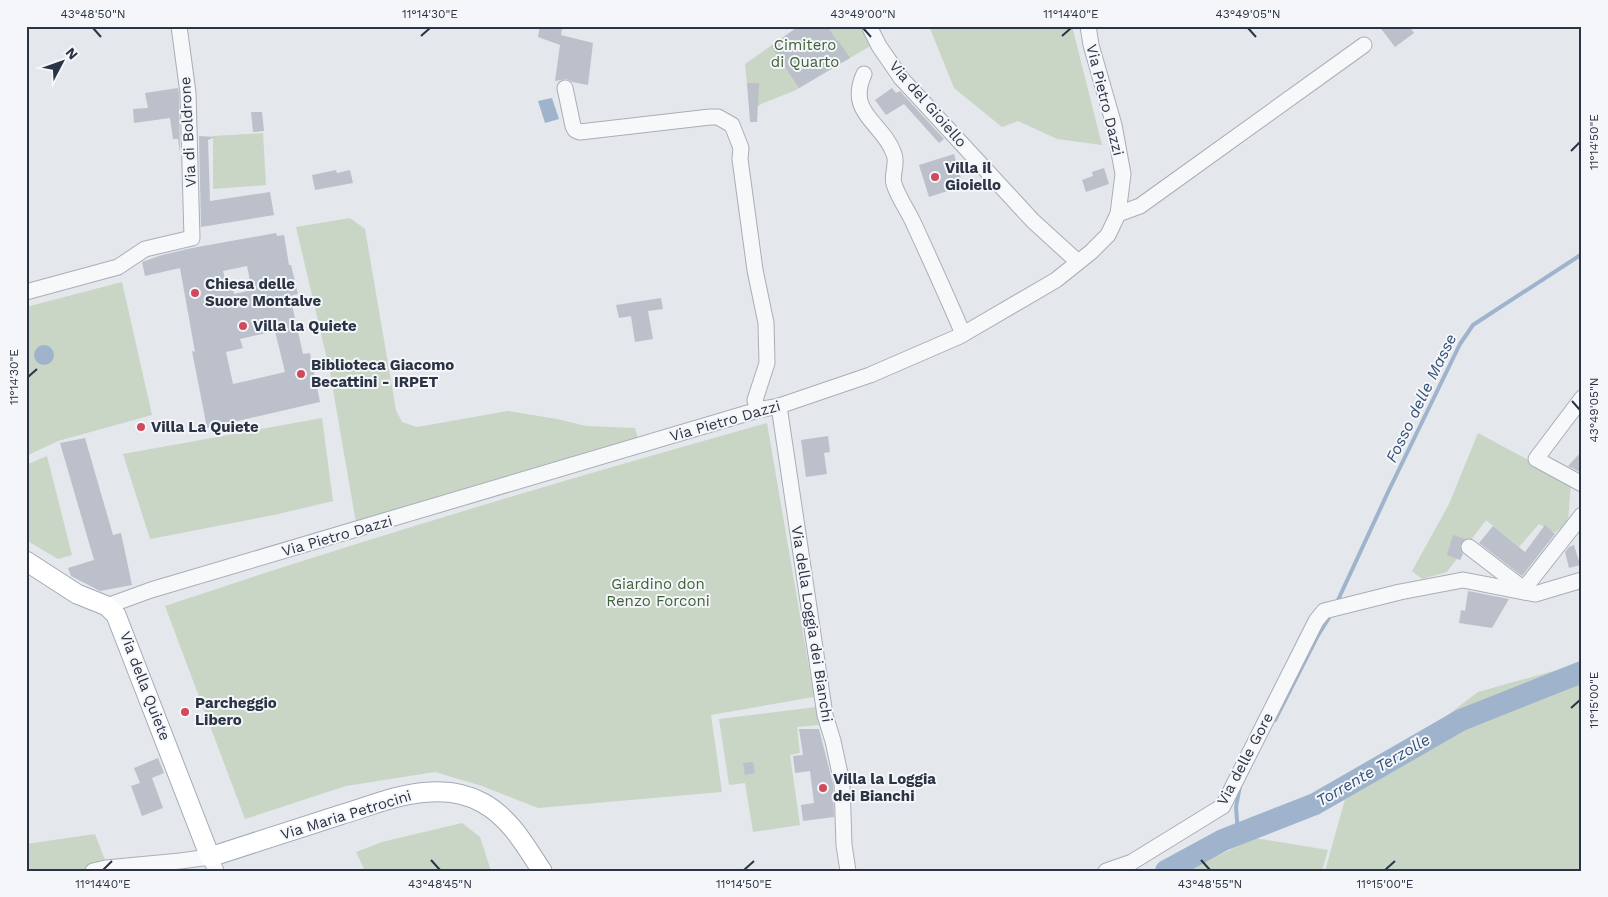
<svg xmlns="http://www.w3.org/2000/svg" width="1608" height="897" font-family="'Work Sans',sans-serif">
	<rect width="100%" height="100%" fill="#e4e7ec"/>
	<g fill="#c9d6c5">
		<polygon points="799,26 859,26 872,45 794,91 761,104 750,113 745,64"/>
		<polygon points="929,26 1072,26 1102,145 1057,139 1018,121 1002,127 954,88"/>
		<polygon points="263,133 266,185 213,189 213,136"/>
		<polygon points="350,218 365,229 396,410 402,422 417,427 508,411 557,419 586,426 635,428 638,439 356,523 330,372 296,227"/>
		<polygon points="122,282 152,415 58,441 26,456 26,307"/>
		<polygon points="322,418 333,501 274,515 150,539 123,454"/>
		<path d="M767 423 814 697 711 715 722 792 538 808 482 786 435 772 346 786 245 819 165 606C364 539 564 480 767 423Z"/>
		<polygon points="1478,433 1571,483 1568,522 1555,533 1539,524 1519,547 1486,520 1447,572 1422,579 1412,571 1449,504"/>
		<polygon points="47,456 72,555 58,559 26,540 26,465"/>
		<polygon points="1582,663 1582,871 1325,871 1347,792 1478,692"/>
		<polygon points="816,707 819,725 797,727 800,753 790,755 800,825 753,832 745,783 729,785 719,719"/>
		<polygon points="462,823 480,837 491,871 365,871 356,852 382,842"/>
		<polygon points="95,834 109,871 26,871 26,844"/>
		<polygon points="1255,838 1328,850 1322,871 1186,871"/>
	</g>
	<g fill="#9fb4cc">
		<polygon points="552,98 559,119 545,123 538,101"/>
		<circle cx="44" cy="355" r="10"/>
	</g>
	<g fill="none" stroke-linecap="round" stroke-linejoin="round">
		<g stroke="#9fb4cc" stroke-width="4">
			<polyline points="1338,600 1389,490 1460,344 1473,325 1582,254"/>
			<polyline points="1275,720 1317,637 1330,616"/>
			<polyline points="1238,834 1236,807 1240,786"/>
		</g>
		<polyline stroke="#9fb4cc" stroke-width="22" points="1166,871 1223,840 1315,804 1461,720 1582,672"/>
	</g>
	<g fill="#bbc0ca" fill-rule="evenodd">
		<polygon points="540,26 550,26 562,29 561,35 593,43 588,85 572,82 567,79 555,81 560,45 538,37"/>
		<polygon points="799,26 827,26 837,41 838,40 850,58 799,88 771,46"/>
		<polygon points="1379,26 1409,26 1414,33 1395,47"/>
		<polygon points="747,83 759,83 757,122 750,122"/>
		<polygon points="178,88 179,94 180,154 178,139 173,139 170,118 134,123 133,109 148,108 145,93"/>
		<polygon points="892,88 896,93 900,91 944,139 939,143 904,104 886,115 875,100"/>
		<polygon points="251,112 262,112 264,131 253,132"/>
		<polygon points="199,136 215,137 208,140 210,201 270,192 274,215 201,227"/>
		<polygon points="954,154 963,186 929,197 919,165"/>
		<polygon points="1104,168 1109,184 1086,192 1082,180 1093,176 1092,172"/>
		<polygon points="336,170 337,173 350,170 353,183 315,190 312,175"/>
		<path d="M276 233 277 236 284 235 289 265H291L298 294 290 296 303 354 310 353 320 402 207 428 192 351 195 352 180 268 145 276 142 262 162 255 192 248ZM247 266 252 290 234 294 233 288 228 290 223 271ZM275 331 285 372 233 384 226 352 243 348 240 339Z"/>
		<polygon points="661,298 663,309 648,311 653,339 635,342 631,316 619,318 616,305"/>
		<polygon points="828,436 830,452 824,453 827,474 806,477 801,440"/>
		<polygon points="85,438 113,535 121,533 132,585 100,591 71,576 68,568 94,560 60,443"/>
		<polygon points="1582,451 1582,473 1568,466"/>
		<polygon points="1545,525 1555,534 1522,576 1479,543 1493,526 1525,552"/>
		<polygon points="1453,535 1465,539 1460,545 1463,554 1460,560 1447,555"/>
		<polygon points="1574,545 1580,565 1569,568 1565,552 1569,547"/>
		<polygon points="1468,591 1509,599 1492,628 1459,623 1461,610 1465,611"/>
		<polygon points="799,729 819,729 833,784 834,817 803,821 801,805 814,803 810,771 795,773 793,756 803,755"/>
		<polygon points="158,758 164,773 152,778 163,808 142,816 131,786 140,783 134,768"/>
		<polygon points="753,762 755,773 745,775 743,763"/>
	</g>
	<g fill="none" stroke-linecap="round" stroke-linejoin="round">
		<g stroke="#a9aeb7" stroke-width="17">
			<g id="minor">
				<polyline points="869,26 879,46 901,78 1033,221 1078,262"/>
				<path d="M864 74C846 114 883 122 894 154 898 164 891 175 894 184 898 197 907 209 913 222 930 259 947 296 963 334"/>
				<polyline points="565,88 573,126 575,130 580,132 710,117 718,117 732,125 741,148 740,159 755,270 766,323 767,363 755,400 758,410"/>
				<polyline points="1118,214 1140,206 1364,45"/>
				<polyline points="26,292 118,267 145,249 192,238 188,93 179,26"/>
				<polyline points="1582,398 1536,459 1582,484"/>
				<polyline points="779,406 825,715 833,741 842,783 844,845 848,871"/>
				<polyline points="1469,547 1525,590"/>
				<polyline points="1525,592 1527,585 1582,515"/>
				<polyline points="107,606 151,590 758,410 779,406 870,375 960,336 1056,280 1091,252 1108,235 1118,214 1123,174 1114,125 1091,45 1088,26"/>
				<polyline points="93,871 106,868 180,861 210,857 216,871"/>
				<polyline points="1106,871 1132,862 1223,806 1316,621 1324,611 1400,592 1463,580 1535,594 1582,580"/>
			</g>
		</g>
		<g stroke="#a3abb8" stroke-width="21">
			<path id="major" d="M26 561 77 594 107 606 116 615 210 857C253 843 296 829 340 815 370 806 400 793 431 792 449 791 467 794 483 803 510 818 525 845 542 871"/>
		</g>
		<use href="#minor" stroke="#f7f8fa" stroke-width="15"/>
		<use href="#major" stroke="#fff" stroke-width="19"/>
	</g>
	<path fill="none" stroke="#2b3445" stroke-width="2" d="M93 28 101 37M863 28 871 37M1248 28 1256 37M421 36 430 28M1062 36 1071 28M1571 151 1580 142M28 377 37 369M1572 401 1580 410M1571 708 1580 700M431 860 440 870M1201 860 1210 870M103 870 112 861M744 870 754 861M1385 870 1395 861"/>
	<g fill="#d1495b" stroke="#f4f6f9" stroke-width="2">
		<circle cx="935" cy="177" r="5"/>
		<circle cx="195" cy="293" r="5"/>
		<circle cx="243" cy="326" r="5"/>
		<circle cx="301" cy="374" r="5"/>
		<circle cx="141" cy="427" r="5"/>
		<circle cx="185" cy="712" r="5"/>
		<circle cx="823" cy="788" r="5"/>
	</g>
	<g text-anchor="middle" dominant-baseline="central" stroke-width="4" stroke-linejoin="round" paint-order="stroke">
		<g font-size="15" fill="#3f6138" stroke="#f4f6f9">
			<text x="805" y="45">Cimitero<tspan x="805" dy="17">di Quarto</tspan></text>
			<text x="658" y="584">Giardino don<tspan x="658" dy="17">Renzo Forconi</tspan></text>
		</g>
		<g font-size="15" fill="#2b3445" stroke="#f4f6f9">
			<text transform="translate(1105 100) rotate(76)">Via Pietro Dazzi</text>
			<text transform="translate(928 104) rotate(49)">Via del Gioiello</text>
			<text transform="translate(188 132) rotate(-93)">Via di Boldrone</text>
			<text transform="translate(725 421) rotate(-16)">Via Pietro Dazzi</text>
			<text transform="translate(337 536) rotate(-16)">Via Pietro Dazzi</text>
			<text transform="translate(812 624) rotate(81)">Via della Loggia dei Bianchi</text>
			<text transform="translate(145 686) rotate(69)">Via della Quiete</text>
			<text transform="translate(1245 759) rotate(-62)">Via delle Gore</text>
			<text transform="translate(346 815) rotate(-17)">Via Maria Petrocini</text>
		</g>
		<g font-size="15" font-weight="bold" fill="#2b3445" stroke="#f4f6f9" text-anchor="start">
			<text x="945" y="168">Villa il<tspan x="945" dy="17">Gioiello</tspan></text>
			<text x="205" y="284">Chiesa delle<tspan x="205" dy="17">Suore Montalve</tspan></text>
			<text x="253" y="326">Villa la Quiete</text>
			<text x="311" y="365">Biblioteca Giacomo<tspan x="311" dy="17">Becattini - IRPET</tspan></text>
			<text x="151" y="427">Villa La Quiete</text>
			<text x="195" y="703">Parcheggio<tspan x="195" dy="17">Libero</tspan></text>
			<text x="833" y="779">Villa la Loggia<tspan x="833" dy="17">dei Bianchi</tspan></text>
		</g>
		<g font-size="16" font-style="italic" fill="#34527a" stroke="#f4f6f9">
			<text transform="translate(1421 398) rotate(-64)">Fosso delle Masse</text>
			<text transform="translate(1373 770) rotate(-30)">Torrente Terzolle</text>
		</g>
	</g>
	<rect width="1608" height="897" fill="none" stroke="#f4f6f9" stroke-width="55"/>
	<g transform="translate(62 62) rotate(49)" stroke="#f4f6f9" stroke-width="4" paint-order="stroke">
	<path d="M0-4L9 19L0 12L-9 19Z" fill="#2b3445"/>
	<text y="-8" font-size="14" font-weight="bold" text-anchor="middle" fill="#2b3445">N</text>
	</g>
	<rect x="28" y="28" width="1552" height="842" fill="none" stroke="#2b3445" stroke-width="2"/>
	<g font-size="12" text-anchor="middle" fill="#2b3445">
		<text x="93" y="18">43°48'50"N</text>
		<text x="430" y="18">11°14'30"E</text>
		<text x="863" y="18">43°49'00"N</text>
		<text x="1071" y="18">11°14'40"E</text>
		<text x="1248" y="18">43°49'05"N</text>
		<text transform="translate(1594 142) rotate(-90)" y="4">11°14'50"E</text>
		<text transform="translate(14 377) rotate(-90)" y="4">11°14'30"E</text>
		<text transform="translate(1594 410) rotate(-90)" y="4">43°49'05"N</text>
		<text transform="translate(1594 700) rotate(-90)" y="4">11°15'00"E</text>
		<text x="103" y="888">11°14'40"E</text>
		<text x="440" y="888">43°48'45"N</text>
		<text x="744" y="888">11°14'50"E</text>
		<text x="1210" y="888">43°48'55"N</text>
		<text x="1385" y="888">11°15'00"E</text>
	</g>
</svg>
